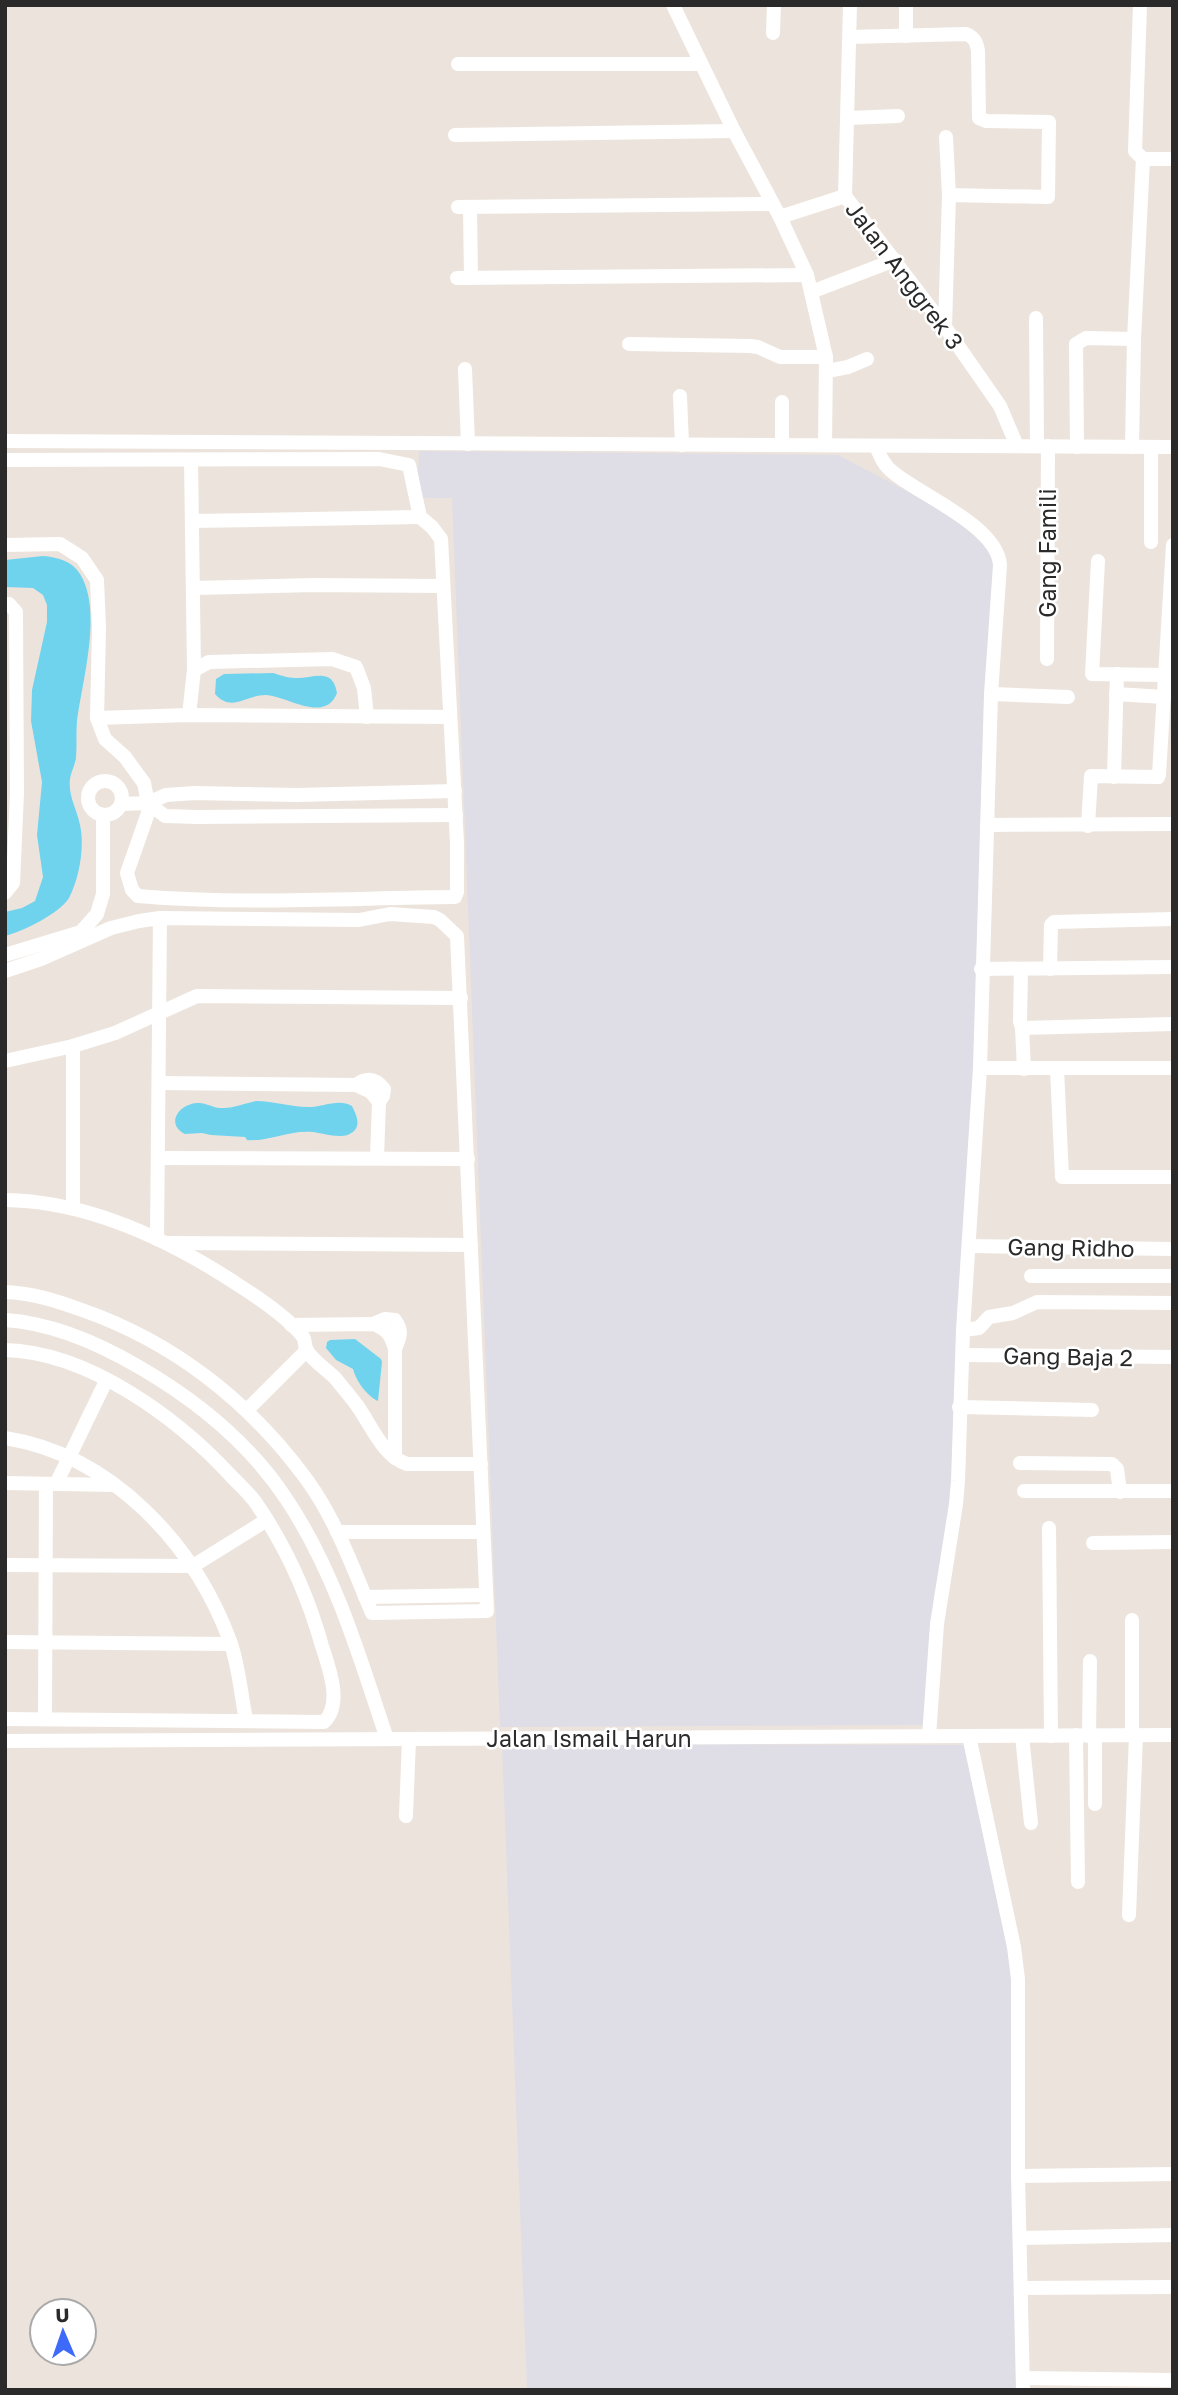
<svg xmlns="http://www.w3.org/2000/svg" width="1178" height="2395" font-family="'Golos Text',sans-serif">
	<rect width="100%" height="100%" fill="#ece4dc"/>
	<g fill="#dfdde5">
		<polygon points="419,451 838,455 945,511 996,555 954,1503 934,1594 927,1725 500,1727 452,498 417,498"/>
		<polygon points="502,1744 967,1745 1018,1969 1018,2390 527,2390"/>
	</g>
	<g fill="#70d3ee">
		<path d="M43 556C57 557 72 561 80 574 103 610 82 682 77 721 76 734 77 746 76 758 75 765 71 772 70 779 68 796 77 809 80 825 85 847 79 879 69 898 60 913 22 932 5 936V912L22 908 35 901 43 877 37 835 42 782 31 721 32 690 47 622V605L43 595 33 588 5 587V560Z"/>
		<path d="M273 673C280 675 288 678 295 678 312 679 333 666 337 693 325 724 287 696 266 695 245 695 232 713 215 694L216 679 224 674Z"/>
		<path d="M256 1101C274 1101 290 1107 308 1107 323 1107 339 1098 352 1106 356 1114 361 1124 354 1131 344 1141 324 1133 312 1132 289 1130 269 1142 247 1140L245 1137 211 1135 202 1133 185 1134C165 1124 179 1104 197 1103 206 1102 214 1109 224 1108 234 1108 246 1103 256 1101Z"/>
		<path d="M355 1339 381 1359 382 1362 378 1401C367 1396 356 1381 353 1369L336 1360 326 1348 327 1342 330 1340Z"/>
	</g>
	<g fill="none" stroke-linecap="round" stroke-linejoin="round">
		<g stroke="#fff" stroke-width="14">
			<polyline points="673,5 734,131 780,217 807,275 826,357 825,445"/>
			<polyline points="850,5 845,196 945,327 1000,406 1017,446"/>
			<polyline points="1140,5 1135,151 1143,159 1173,159"/>
			<polyline points="773,33 774,5"/>
			<polyline points="906,36 906,5"/>
			<path d="M850 37 966 34C974 37 977 42 978 51L979 118 986 121 1049 122 1048 197 949 195"/>
			<polyline points="458,64 701,64"/>
			<polyline points="848,118 898,116"/>
			<polyline points="455,135 734,131"/>
			<polyline points="458,207 773,204"/>
			<polyline points="470,207 471,278"/>
			<polyline points="780,217 845,196"/>
			<polyline points="457,278 807,275"/>
			<polyline points="811,292 895,260"/>
			<polyline points="1036,318 1037,446"/>
			<polyline points="945,327 949,195 946,137"/>
			<polyline points="629,344 750,346 758,347 780,357 826,357"/>
			<polyline points="465,369 468,444"/>
			<polyline points="827,371 848,367 867,359"/>
			<polyline points="680,396 682,445"/>
			<polyline points="782,402 782,445"/>
			<polyline points="5,441 1173,447"/>
			<path d="M876 446C880 456 884 466 894 473 922 496 997 526 1000 565L991 694 980 1068 963 1330 958 1481 956 1504 937 1624 929 1736"/>
			<polyline points="1077,447 1076,344 1086,338 1134,339"/>
			<polyline points="1132,447 1134,339 1143,159"/>
			<polyline points="1151,447 1151,542"/>
			<path d="M5 460 379 459 409 465 420 517 432 527 441 539 457 843V892L455 897C349 898 243 905 138 896L132 890 127 873 148 813V803L144 783 125 757 105 739 97 718 99 628 97 580 82 558 60 544 5 545"/>
			<polyline points="191,460 194,670"/>
			<polyline points="192,521 420,517"/>
			<polyline points="1098,561 1092,674 1164,675"/>
			<polyline points="193,588 314,585 442,586"/>
			<polyline points="5,604 9,604 16,612 17,793 13,883 5,893"/>
			<polyline points="1047,659 1048,446"/>
			<polyline points="991,694 1068,697"/>
			<polyline points="1116,694 1164,697"/>
			<polyline points="189,715 194,670 209,662 332,659 356,667 364,688 367,717"/>
			<polyline points="97,718 189,715 450,717"/>
			<polyline points="1114,777 1117,674"/>
			<circle cx="105" cy="798" r="17"/>
			<polyline points="148,803 165,816 198,817 456,815"/>
			<polyline points="121,804 148,803 166,795 195,793 297,795 455,791"/>
			<polyline points="987,825 1173,824"/>
			<polyline points="1088,826 1091,776 1158,777 1159,775 1173,545"/>
			<polyline points="5,955 81,932 97,914 103,894 103,817"/>
			<polyline points="981,969 1173,967"/>
			<polyline points="1021,969 1020,1021 1022,1028 1173,1024"/>
			<polyline points="1050,969 1051,925 1054,922 1173,919"/>
			<path d="M5 971 41 959 111 928 139 921 160 918 359 920 390 914 434 917 440 920 457 936 487 1611 372 1613C353 1568 336 1520 307 1480 250 1402 174 1342 82 1310 57 1301 33 1293 5 1292"/>
			<polyline points="1022,1028 1024,1069"/>
			<polyline points="73,1046 73,1208"/>
			<polyline points="5,1061 73,1046 115,1033 197,996 461,998"/>
			<polyline points="980,1068 1173,1068"/>
			<polyline points="1057,1069 1062,1177 1173,1177"/>
			<polyline points="159,1083 356,1085 371,1092 379,1102 377,1158"/>
			<path d="M356 1085C367 1077 375 1078 384 1089L383 1096 379 1102"/>
			<polyline points="158,1158 468,1159"/>
			<path d="M5 1200C89 1201 174 1242 243 1288 263 1301 285 1316 301 1334 306 1339 304 1343 306 1349 311 1360 328 1370 336 1379 343 1388 350 1396 356 1404 371 1424 382 1456 407 1464H481"/>
			<polyline points="157,1239 160,918"/>
			<polyline points="168,1243 471,1245"/>
			<polyline points="969,1246 1173,1249"/>
			<polyline points="1031,1276 1173,1276"/>
			<path d="M5 1320C53 1323 98 1343 139 1367 196 1400 251 1445 287 1500 335 1572 360 1658 387 1739"/>
			<path d="M373 1324 385 1319 395 1320C403 1331 400 1337 395 1349"/>
			<path d="M291 1325 373 1324C387 1329 391 1335 395 1349V1458"/>
			<polyline points="963,1330 979,1328 989,1317 1013,1313 1037,1302 1173,1303"/>
			<path d="M5 1350C89 1352 179 1419 233 1478 242 1487 252 1496 258 1506 287 1549 308 1596 322 1646 329 1668 343 1704 324 1722L5 1719"/>
			<polyline points="963,1355 1173,1357"/>
			<polyline points="959,1407 1092,1410"/>
			<polyline points="247,1410 307,1350"/>
			<path d="M5 1438C112 1455 194 1544 230 1641 239 1666 241 1695 246 1720"/>
			<polyline points="1020,1463 1112,1464 1117,1469 1120,1492"/>
			<polyline points="5,1483 114,1485"/>
			<polyline points="56,1484 106,1381"/>
			<polyline points="1024,1491 1173,1491"/>
			<polyline points="1049,1528 1051,1736"/>
			<polyline points="337,1532 483,1532"/>
			<polyline points="1093,1543 1173,1542"/>
			<polyline points="5,1565 193,1566 267,1520"/>
			<polyline points="365,1597 486,1595"/>
			<polyline points="5,1642 231,1644"/>
			<polyline points="45,1719 46,1484"/>
			<polyline points="1076,1735 1078,1882"/>
			<polyline points="1132,1735 1132,1620"/>
			<polyline points="969,1736 1014,1947 1018,1979 1018,2176 1023,2390"/>
			<polyline points="1022,1736 1031,1823"/>
			<polyline points="1089,1736 1090,1661"/>
			<polyline points="1095,1736 1095,1804"/>
			<polyline points="5,1741 1173,1735"/>
			<polyline points="406,1816 409,1739"/>
			<polyline points="1129,1915 1136,1735"/>
			<polyline points="1018,2176 1173,2174"/>
			<polyline points="1020,2238 1173,2235"/>
			<polyline points="1021,2288 1173,2287"/>
			<polyline points="1023,2378 1173,2380"/>
		</g>
	</g>
	<g text-anchor="middle" dominant-baseline="central" stroke-width="5" stroke-linejoin="round" paint-order="stroke">
		<g font-size="23" fill="#2a2a2a" stroke="#fff">
			<text transform="translate(905 275) rotate(53)">Jalan Anggrek 3</text>
			<text transform="translate(1047 553) rotate(-90)">Gang Famili</text>
			<text transform="translate(1071 1247) rotate(1)">Gang Ridho</text>
			<text transform="translate(1068 1356) rotate(1)">Gang Baja 2</text>
			<text x="589" y="1738">Jalan Ismail Harun</text>
		</g>
	</g>
	<rect width="1178" height="2395" fill="none" stroke="#2a2a2a" stroke-width="14"/>
	<g transform="translate(63 2332) rotate(358)"><circle r="33" fill="#ffffff" stroke="#aaaaaa" stroke-width="2"/>
	<path d="M0-5L12 26L0 18L-12 26Z" fill="#3d6af9"/>
	<text y="-10" font-size="19" font-weight="bold" text-anchor="middle" fill="#2a2a2a">U</text>
	</g>
</svg>
